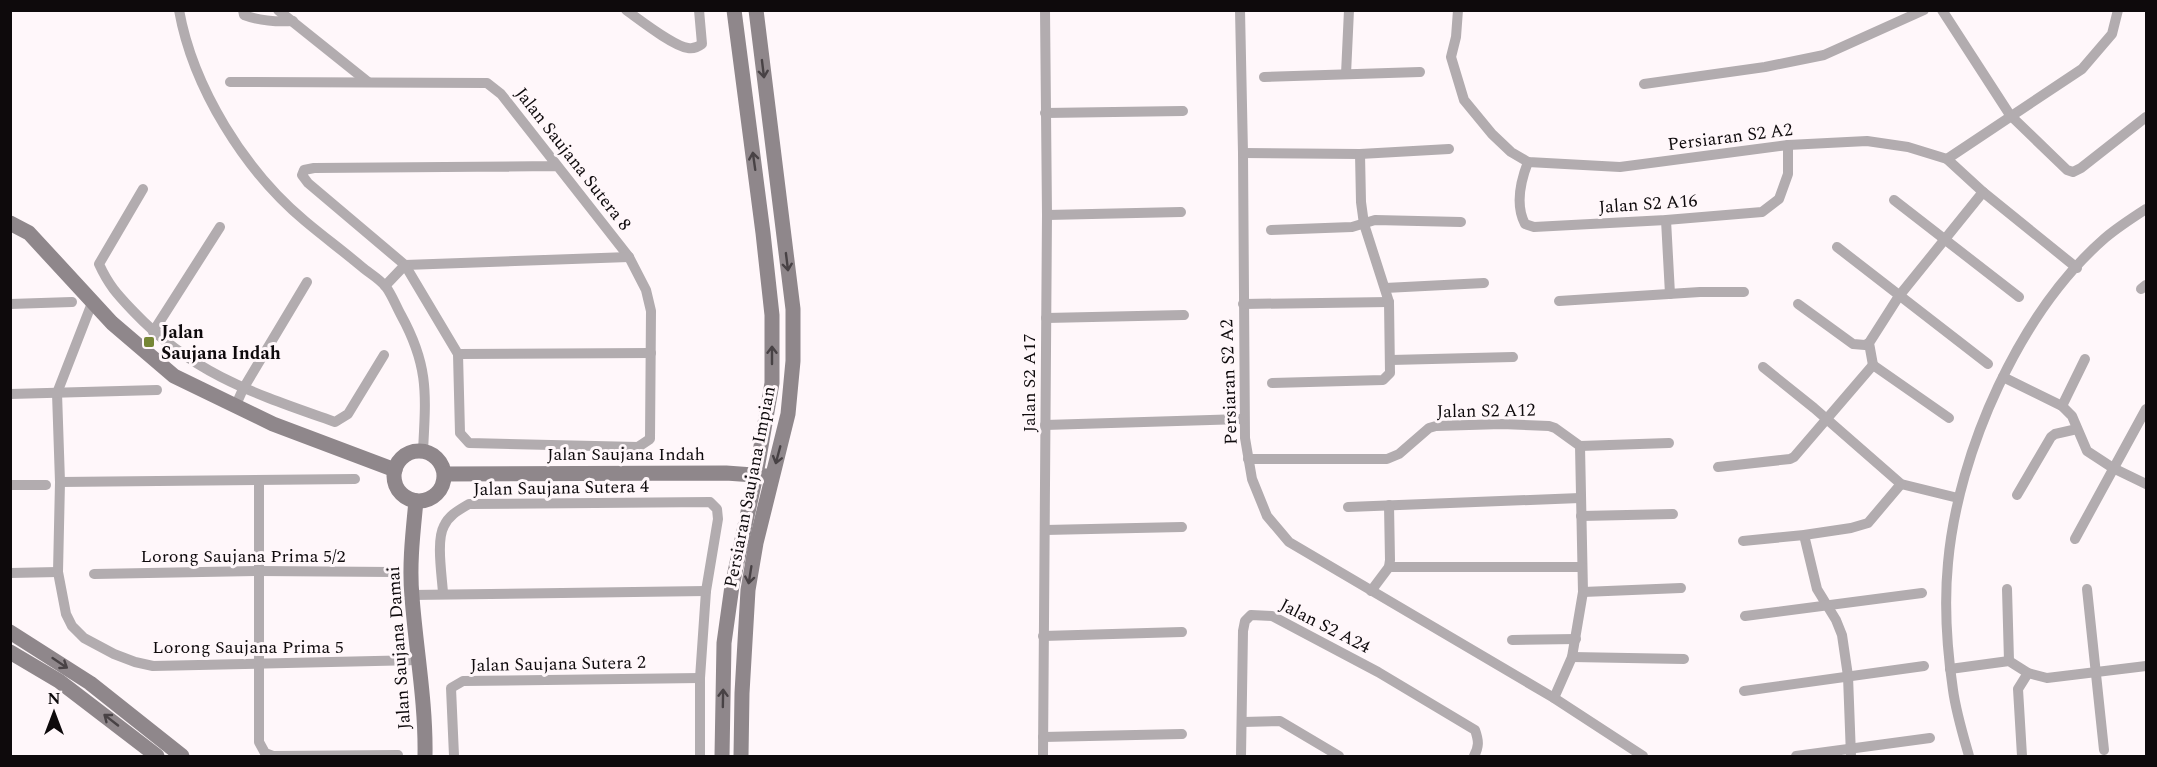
<svg xmlns="http://www.w3.org/2000/svg" width="2157" height="767" font-family="Spectral,serif">
	<rect width="100%" height="100%" fill="#fff7fa"/>
	<g fill="none" stroke-linecap="round" stroke-linejoin="round">
		<g stroke="#b2acaf" stroke-width="10">
			<path d="M179 10C193 88 245 171 305 221 324 237 343 251 362 267 369 273 380 279 386 287 392 295 396 306 401 315 429 366 426 394 423 451"/>
			<path d="M243 10 244 15C260 21 276 22 293 21"/>
			<polyline points="278,10 368,82"/>
			<path d="M626 10C640 20 673 46 688 48 693 49 698 47 702 44L699 10"/>
			<polyline points="1240,10 1243,153 1245,438 1252,479 1267,516 1289,542 1554,698 1643,756"/>
			<polyline points="1458,10 1456,37 1451,57 1464,100 1492,134 1511,152 1528,162 1620,167 1788,145 1867,141 1908,147 1947,159 1983,192 2077,268"/>
			<polyline points="1942,10 2010,115 2067,170 2073,172 2081,168 2146,117"/>
			<polyline points="1346,74 1349,10"/>
			<polyline points="1264,77 1420,72"/>
			<polyline points="230,82 487,83 501,94 629,257 646,290 651,311 650,439 638,447 469,443 460,433 458,354 405,265 308,183 302,175 304,170 314,168 557,166"/>
			<polyline points="1644,84 1765,67 1824,55 1924,10"/>
			<polyline points="1045,113 1183,111"/>
			<polyline points="1243,153 1360,154 1449,149"/>
			<polyline points="1947,159 2082,69 2112,34 2118,10"/>
			<path d="M1528 162C1521 180 1515 205 1525 224L1534 227 1666 220 1762 212 1779 199 1788 174V145"/>
			<path d="M143 189 99 264C109 286 118 295 134 312 194 375 256 394 335 422L348 414 384 355"/>
			<polyline points="1894,200 2019,297"/>
			<polyline points="1047,215 1181,212"/>
			<polyline points="1666,220 1670,294"/>
			<polyline points="1271,230 1352,227 1375,220 1461,222"/>
			<polyline points="1837,247 1988,364"/>
			<polyline points="405,265 629,257"/>
			<polyline points="385,286 405,265"/>
			<polyline points="1385,288 1484,283"/>
			<polyline points="2141,289 2146,285"/>
			<polyline points="1559,301 1700,292 1744,292"/>
			<polyline points="92,303 57,393 60,482 58,572 66,614 72,626 84,638 114,654 135,662 153,666 419,660"/>
			<polyline points="10,304 72,302"/>
			<polyline points="1243,304 1389,302"/>
			<polyline points="1798,304 1853,344 1865,345 1869,343"/>
			<polyline points="1046,318 1184,315"/>
			<polyline points="153,332 220,227"/>
			<polyline points="458,354 651,353"/>
			<polyline points="1391,360 1513,357"/>
			<polyline points="1873,365 1869,343 1899,296 1983,192"/>
			<polyline points="1873,365 1949,418"/>
			<polyline points="1763,367 1814,408 1901,484 1958,498"/>
			<polyline points="2003,377 2062,406 2072,416 2087,451 2113,468 2146,484"/>
			<polyline points="1272,383 1383,380 1390,373 1389,302 1364,224 1361,202 1360,154"/>
			<polyline points="10,394 157,390"/>
			<polyline points="2062,406 2085,359"/>
			<polyline points="235,407 243,389 307,282"/>
			<polyline points="1045,425 1243,419"/>
			<polyline points="1580,446 1669,443"/>
			<polyline points="1248,459 1387,459 1399,454 1429,428 1436,426 1502,424 1549,426 1555,428 1580,446 1583,592 1572,657 1554,698"/>
			<polyline points="1718,467 1790,459 1794,457 1873,365"/>
			<polyline points="259,480 259,742 265,753 273,756 398,755"/>
			<polyline points="60,482 355,479"/>
			<polyline points="10,485 46,485"/>
			<polyline points="2017,495 2051,437 2055,434 2077,429"/>
			<polyline points="1348,507 1580,498"/>
			<polyline points="1581,516 1673,514"/>
			<polyline points="1045,530 1182,527"/>
			<polyline points="1804,535 1817,589 1836,620 1842,635 1848,676 1851,756"/>
			<polyline points="2075,539 2146,409"/>
			<polyline points="1743,541 1804,535 1851,528 1868,523 1901,484"/>
			<polyline points="1389,567 1582,567"/>
			<polyline points="10,573 58,572"/>
			<polyline points="94,574 258,571 393,572"/>
			<polyline points="2007,589 2009,661"/>
			<polyline points="2087,589 2104,750"/>
			<polyline points="1371,591 1389,567 1390,560 1389,505"/>
			<polyline points="1583,592 1681,588"/>
			<path d="M443 593C442 576 436 540 444 526 449 515 459 510 469 504L710 502 717 509 718 519 706 591 700 678V756"/>
			<polyline points="411,595 706,591"/>
			<polyline points="1745,616 1922,593"/>
			<polyline points="1043,636 1182,632"/>
			<polyline points="1512,640 1576,639"/>
			<polyline points="1572,657 1684,659"/>
			<polyline points="1950,669 2009,661 2028,673 2047,678 2146,666"/>
			<polyline points="1744,691 1924,666"/>
			<polyline points="1243,722 1280,721 1339,756"/>
			<polyline points="1043,737 1182,734"/>
			<polyline points="454,756 451,688 463,681 700,678"/>
			<polyline points="1043,756 1047,215 1045,10"/>
			<path d="M1241 756 1243 631 1245 621 1251 615 1272 616 1378 672 1475 730C1479 741 1479 747 1474 756"/>
			<polyline points="1796,756 1930,738"/>
			<path d="M1969 756C1963 735 1956 712 1953 690 1947 649 1944 604 1948 563 1958 451 2020 312 2105 238 2118 227 2132 218 2146 209"/>
			<polyline points="2022,756 2018,689 2028,673"/>
		</g>
		<g stroke="#8f878b" stroke-width="15">
			<polyline points="10,223 29,233 112,323 174,376 273,424 395,470"/>
			<circle cx="419" cy="476" r="25"/>
			<polyline points="445,474 726,473 766,476"/>
			<path d="M416 501C413 532 409 565 412 597 416 650 426 703 425 756"/>
			<polyline points="10,632 90,683 182,756"/>
			<polyline points="10,652 59,681 157,756"/>
			<polyline points="722,756 724,643 732,586 756,475 772,383 772,315 763,233 734,10"/>
			<polyline points="741,756 742,693 748,590 756,543 788,414 793,361 793,309 756,10"/>
		</g>
	</g>
	<defs><path id="oneway-shaft" d="M-6 0H5M1.5-3L5.5 0L1.5 3" fill="none" stroke-width="1.6" stroke-linecap="round" stroke-linejoin="round" transform="scale(1.5)"/></defs>
	<g stroke="#484245">
		<use href="#oneway-shaft" transform="translate(763 69) rotate(83)"/>
		<use href="#oneway-shaft" transform="translate(754 161) rotate(-98)"/>
		<use href="#oneway-shaft" transform="translate(787 262) rotate(83)"/>
		<use href="#oneway-shaft" transform="translate(772 355) rotate(-90)"/>
		<use href="#oneway-shaft" transform="translate(778 455) rotate(105)"/>
		<use href="#oneway-shaft" transform="translate(750 575) rotate(99)"/>
		<use href="#oneway-shaft" transform="translate(60 663) rotate(34)"/>
		<use href="#oneway-shaft" transform="translate(723 698) rotate(-89)"/>
		<use href="#oneway-shaft" transform="translate(111 720) rotate(-142)"/>
	</g>
	<rect fill="#768635" stroke="#fff7fa" stroke-width="2" x="143" y="336" width="12" height="12" rx="3"/>
	<g text-anchor="middle" dominant-baseline="central" stroke-width="6" stroke-linejoin="round" paint-order="stroke">
		<g font-size="18" fill="#0e0a0c" stroke="#fff7fa">
			<text transform="translate(1730 137) rotate(-7)">Persiaran S2 A2</text>
			<text transform="translate(573 159) rotate(52)">Jalan Saujana Sutera 8</text>
			<text transform="translate(1648 204) rotate(-4)">Jalan S2 A16</text>
			<text transform="translate(1229 382) rotate(-92)">Persiaran S2 A2</text>
			<text transform="translate(1029 383) rotate(-90)">Jalan S2 A17</text>
			<text transform="translate(1486 411) rotate(-1)">Jalan S2 A12</text>
			<text x="626" y="454">Jalan Saujana Indah</text>
			<text transform="translate(750 487) rotate(-79)">Persiaran Saujana Impian</text>
			<text transform="translate(561 488) rotate(-1)">Jalan Saujana Sutera 4</text>
			<text x="243" y="556">Lorong Saujana Prima 5/2</text>
			<text transform="translate(1325 626) rotate(27)">Jalan S2 A24</text>
			<text x="248" y="647">Lorong Saujana Prima 5</text>
			<text transform="translate(399 648) rotate(-94)">Jalan Saujana Damai</text>
			<text transform="translate(558 664) rotate(-1)">Jalan Saujana Sutera 2</text>
		</g>
		<g font-size="18" font-weight="bold" fill="#0e0a0c" stroke="#fff7fa" text-anchor="start">
			<text x="161" y="332">Jalan<tspan x="161" dy="21">Saujana Indah</tspan></text>
		</g>
	</g>
	<rect width="2157" height="767" fill="none" stroke="#0e0a0c" stroke-width="24"/>
	<g transform="translate(54 713)" stroke="#fff7fa" stroke-width="4.5" paint-order="stroke">
	<path d="M0-4.5L10 22L0 15L-10 22Z" fill="#0e0a0c"/>
	<text y="-9" font-size="16" font-weight="bold" text-anchor="middle" fill="#0e0a0c">N</text>
	</g>
</svg>
